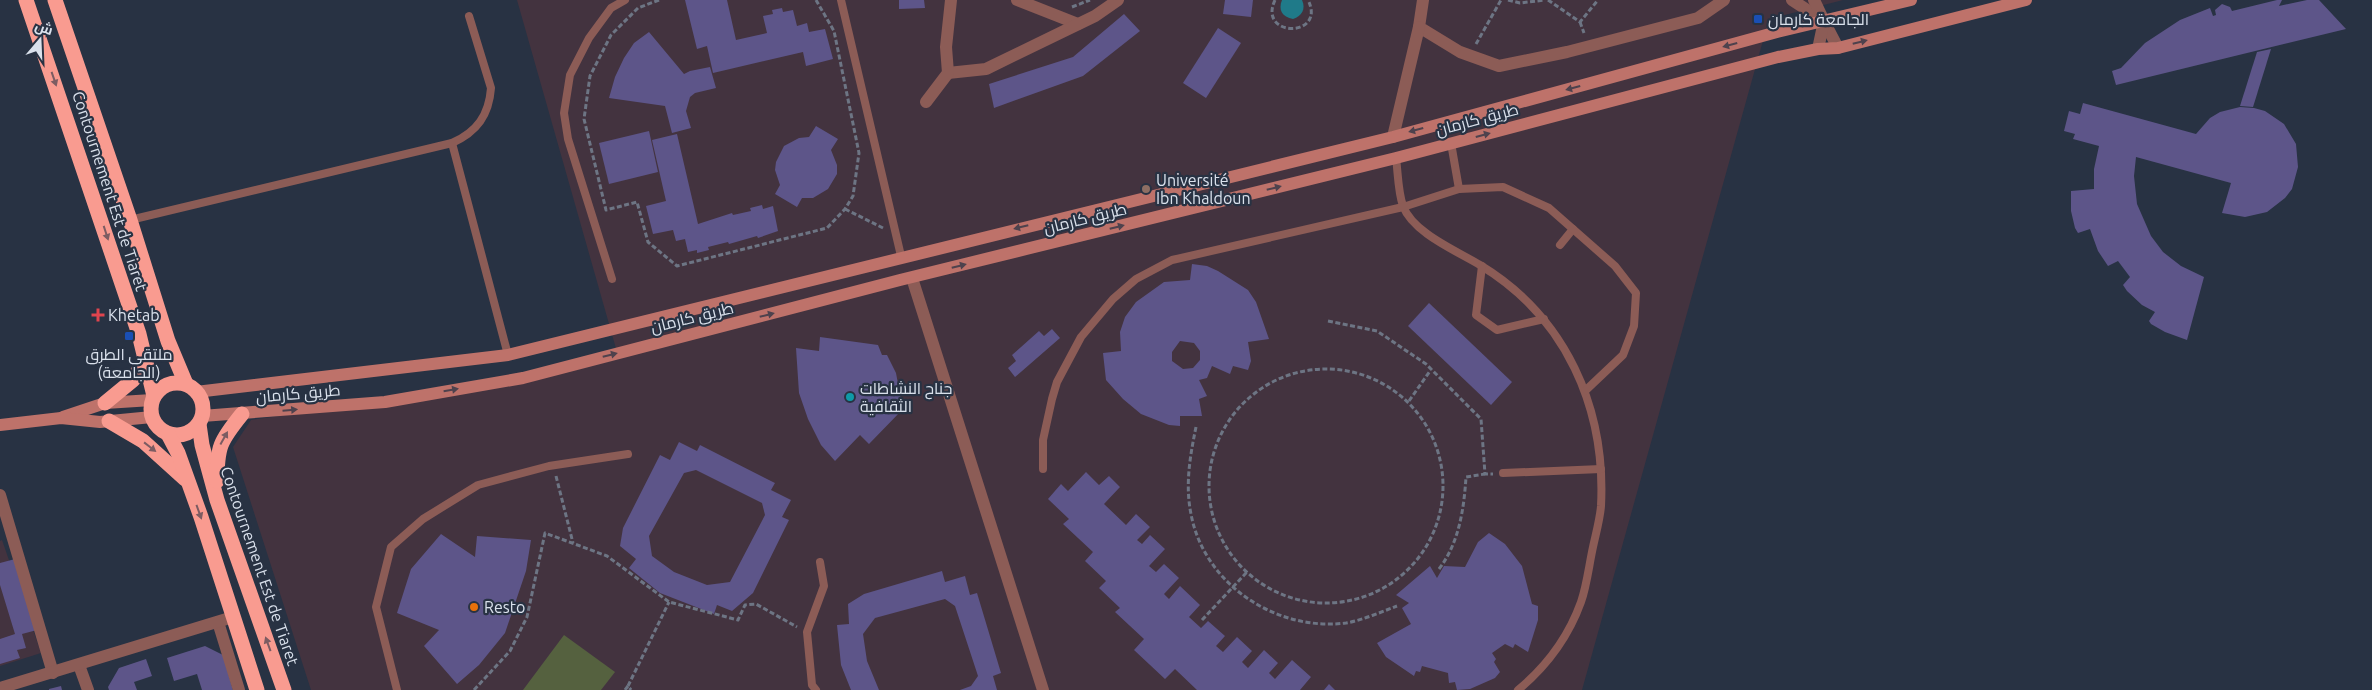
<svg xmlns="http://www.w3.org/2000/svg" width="2372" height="690" font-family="Ubuntu,Cairo,sans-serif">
	<rect width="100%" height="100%" fill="#283243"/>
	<g fill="#43333f">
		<polygon points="517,0 1843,0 1769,19 1582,690 311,690 233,447 251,420 524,382 619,359"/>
		<polygon points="2,540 41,653 0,666 0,541"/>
	</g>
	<polygon fill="#55613f" points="564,635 615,672 601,690 523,690"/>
	<path fill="#1f7a89" d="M1282 0H1302C1306 9 1302 16 1293 19 1282 17 1278 10 1282 0Z"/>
	<g fill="#5d5589" fill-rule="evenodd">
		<polygon points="685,0 727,0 736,40 767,33 763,16 773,14 772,10 782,8 783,12 793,10 797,26 807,23 809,32 825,29 833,59 806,66 803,52 713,73 707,46 697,49"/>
		<polygon points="899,0 924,0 925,8 899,9"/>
		<polygon points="1225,0 1253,0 1251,17 1223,14"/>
		<polygon points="2277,0 2282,0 2279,6 2307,0 2319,0 2346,29 2116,85 2112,71 2121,68 2145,43 2180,20 2210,8 2213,16 2216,15 2215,10 2222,4 2230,7 2232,11"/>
		<polygon points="1124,14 1140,31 1083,76 994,108 989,84 1073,57"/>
		<polygon points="1218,28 1241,43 1206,98 1183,83"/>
		<polygon points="649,32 684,74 690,71 710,67 716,88 695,93 690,97 686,111 691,128 672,133 665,106 609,98 615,77 624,58 634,43"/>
		<polygon points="2271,49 2253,107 2240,106 2257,52"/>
		<polygon points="2083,103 2196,134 2210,118 2220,112 2240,107 2254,108 2265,111 2284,124 2296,144 2298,167 2292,189 2285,198 2267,212 2245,217 2222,213 2231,183 2136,157 2134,176 2137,204 2151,236 2163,252 2181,266 2204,277 2187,340 2165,332 2151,324 2149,321 2155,312 2142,305 2127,291 2123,285 2130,277 2118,261 2108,266 2098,251 2090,229 2078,233 2075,228 2071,211 2071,191 2094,189 2094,169 2099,146 2073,139 2075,134 2064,131 2069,111 2080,114"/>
		<polygon points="816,126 838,139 831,150 837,165 837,174 828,189 813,198 802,198 797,207 775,194 780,185 775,170 776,162 784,146 799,138 809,137"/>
		<polygon points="649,131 658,172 609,184 599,143"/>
		<polygon points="677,134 698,224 732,213 733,215 751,211 750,208 762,205 763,209 773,206 778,231 758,238 757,236 729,244 728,242 708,247 709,250 697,253 697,250 688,252 685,239 676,241 673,230 653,234 646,206 666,201 652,140"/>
		<path d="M1192 264 1207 266 1218 271 1248 290 1256 302 1269 339 1248 342 1251 361 1248 370 1233 366 1230 374 1212 366 1207 378 1199 380 1207 396 1199 399 1202 416H1180V426L1169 425 1141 414 1123 399 1106 380 1103 353 1121 351 1120 332 1125 317 1136 302 1164 282 1190 280ZM1180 341 1194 343 1200 351V360L1193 368 1183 369 1172 361V352Z"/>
		<polygon points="1429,303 1512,382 1491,405 1408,326"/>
		<polygon points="1052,329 1060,338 1015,377 1008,368 1016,361 1012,355 1039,331 1044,336"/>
		<polygon points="820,337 878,345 882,355 887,355 896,373 901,400 896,402 902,410 869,444 860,435 835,461 821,445 808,419 799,393 796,348 819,351"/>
		<path d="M679 442 697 451 700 445 775 483 771 490 791 500 782 517 789 520 753 593 732 611 717 605 714 614 660 593 629 568 636 559 620 546 623 528 660 455 670 460ZM696 470 762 503 765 515 730 582 707 585 674 572 652 556 649 536 684 473Z"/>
		<polygon points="1086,472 1099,485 1109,476 1120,487 1104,504 1126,525 1136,514 1150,527 1137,540 1142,544 1150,535 1165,549 1149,566 1156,572 1164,564 1179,578 1164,594 1169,599 1180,586 1200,605 1189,617 1201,628 1208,621 1225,636 1216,646 1223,652 1237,637 1252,651 1242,662 1248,668 1264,650 1278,663 1269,673 1275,679 1292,660 1311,677 1300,690 1197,690 1175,669 1165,679 1134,650 1144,639 1115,612 1120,608 1099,588 1106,581 1085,561 1093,552 1063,524 1069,519 1048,499 1061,484 1068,491"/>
		<polygon points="1489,533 1505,544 1522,566 1532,604 1538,606 1538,620 1528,652 1515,644 1513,648 1505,644 1492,653 1496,659 1494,662 1500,672 1495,678 1470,689 1457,690 1455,682 1449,683 1448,673 1422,666 1420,672 1416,671 1414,676 1386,657 1377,643 1411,624 1402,608 1409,603 1396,595 1430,566 1437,578 1444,566 1465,567 1478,542"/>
		<polygon points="441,534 475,557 477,536 531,540 526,571 505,633 479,665 457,684 424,646 439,630 397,613 411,569"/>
		<polygon points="15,559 37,630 22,634 26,648 17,650 20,658 0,664 0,639 15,634 0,585 0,563"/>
		<polygon points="942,571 945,582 965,576 970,595 977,593 1001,673 993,676 997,690 960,690 971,686 978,676 955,606 945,599 875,618 863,634 867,661 879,690 851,690 841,665 837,625 849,624 848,604 864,594"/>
		<polygon points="205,646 223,655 233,690 202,690 197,674 174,681 167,658"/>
		<polygon points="146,659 152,676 134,682 137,690 109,690 108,687 119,668"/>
		<polygon points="1329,684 1335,690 1324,690"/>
		<polygon points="61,686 62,690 49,690 49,689"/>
	</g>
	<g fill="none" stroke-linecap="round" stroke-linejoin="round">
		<g stroke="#6d7584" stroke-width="3" stroke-dasharray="5 2.5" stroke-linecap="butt">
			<polyline points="659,0 638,8 611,35 590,76 584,119 606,210 637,202 648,242 677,266 827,228 845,209 853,196 859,153 834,31 816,0"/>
			<path d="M1275 0C1257 38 1327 38 1308 0"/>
			<polyline points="1508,0 1520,3 1545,0"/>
			<polyline points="1548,0 1580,22 1598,0"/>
			<polyline points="1072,7 1090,0"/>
			<polyline points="1580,22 1584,33"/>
			<polyline points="1476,44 1501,0"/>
			<polyline points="845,209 883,228"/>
			<polyline points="1328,321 1377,331 1426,364 1481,419 1485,474 1493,474"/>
			<circle cx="1326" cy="486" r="117"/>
			<polyline points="1409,401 1430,371"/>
			<path d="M1196 427C1190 456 1185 485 1191 514 1204 584 1276 632 1346 623 1363 620 1381 612 1397 606"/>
			<polyline points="556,476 573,543"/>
			<path d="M1439 569C1459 543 1464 509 1466 477L1485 474"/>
			<polyline points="1202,620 1247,572"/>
			<polyline points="628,686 669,602"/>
			<polyline points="474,690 510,651 527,617 545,533 607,556 669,602 738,620 745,605 756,604 797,627"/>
			<polyline points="625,690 628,686 631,690"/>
		</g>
		<g stroke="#8c5c56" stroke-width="8">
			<polyline points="841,0 901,256"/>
			<polyline points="452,143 508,355"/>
			<polyline points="1451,143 1459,189"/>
			<path d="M1396 158C1398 173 1398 192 1403 206 1413 233 1457 251 1480 265 1566 317 1606 408 1601 506 1600 519 1596 533 1593 547 1589 565 1587 585 1581 602 1568 638 1547 666 1518 690"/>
			<path d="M130 220 452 143C477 132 489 115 491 88L469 16"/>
			<polyline points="1560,245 1573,229"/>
			<polyline points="1482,266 1476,315 1497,330 1544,319"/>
			<polyline points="612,279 568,139 564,113 570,75 589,38 611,8 625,0"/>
			<polyline points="1043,469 1043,440 1052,399 1057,382 1081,337 1113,299 1136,279 1172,260 1403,207 1459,189 1503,187 1549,208 1615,266 1636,293 1634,326 1623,355 1586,390"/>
			<polyline points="1503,473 1601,469"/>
			<polyline points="397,690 376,607 391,547 423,519 478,485 549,466 628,454"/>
			<polyline points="816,690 812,685 807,632 824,586 820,562"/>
		</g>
		<g stroke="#8c5c56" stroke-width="12">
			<polyline points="1017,0 1078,24"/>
			<polyline points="1423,0 1419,27 1460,52 1499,66 1567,52 1698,18 1724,0"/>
			<polyline points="1792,0 1824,21 1838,48"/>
			<polyline points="1814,0 1824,21 1818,49"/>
			<polyline points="948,73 986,69 1095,16 1118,0"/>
			<polyline points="926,102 948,73 946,47 951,0"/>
			<polyline points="1393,137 1419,27"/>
			<polyline points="912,278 1043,690"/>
			<polyline points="0,495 53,673"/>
			<polyline points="218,622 239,690"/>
			<polyline points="79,665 88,690"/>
			<polyline points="0,688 233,617"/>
		</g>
		<g stroke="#be726a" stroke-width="12">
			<polyline points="196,392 508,355 1393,137 1777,32 1911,0"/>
			<polyline points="202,416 385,402 523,378 900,280 1396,158 1778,57 1818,49 1838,48 2026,0"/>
			<polyline points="63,417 105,403 152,400"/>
			<polyline points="0,425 61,418 100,422 152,417"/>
		</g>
		<g stroke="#f99b90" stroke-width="15">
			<polyline points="26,0 139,334 154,396"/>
			<polyline points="55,0 130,220 168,341 186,384"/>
			<circle cx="177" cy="409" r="26"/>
			<polyline points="105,403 133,380 145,359"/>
			<polyline points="109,421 143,441 185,479"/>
			<polyline points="199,424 202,445 217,500 284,690"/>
			<polyline points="168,434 178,453 201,517 257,690"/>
			<path d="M217 481C217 447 220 441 242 414"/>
		</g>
	</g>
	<defs><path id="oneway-solid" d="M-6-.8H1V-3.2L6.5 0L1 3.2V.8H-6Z" transform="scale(1.25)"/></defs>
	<g fill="#4e424d">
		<use href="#oneway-solid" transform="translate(1860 42) rotate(-14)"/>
		<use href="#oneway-solid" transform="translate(1730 45) rotate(165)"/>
		<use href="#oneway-solid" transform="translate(1573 88) rotate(165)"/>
		<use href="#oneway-solid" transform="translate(1416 130) rotate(165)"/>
		<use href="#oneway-solid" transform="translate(1483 135) rotate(-15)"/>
		<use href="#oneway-solid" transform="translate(1274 188) rotate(-14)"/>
		<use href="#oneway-solid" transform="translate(1021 227) rotate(166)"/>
		<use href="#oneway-solid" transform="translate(1117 227) rotate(-14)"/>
		<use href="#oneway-solid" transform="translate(959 266) rotate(-14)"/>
		<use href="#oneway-solid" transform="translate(767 315) rotate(-14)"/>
		<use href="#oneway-solid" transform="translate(610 355) rotate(-14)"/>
		<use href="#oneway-solid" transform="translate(451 390) rotate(-10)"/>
		<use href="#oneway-solid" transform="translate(290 410) rotate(-5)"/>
	</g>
	<g fill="#7c5c62">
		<use href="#oneway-solid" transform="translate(54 79) rotate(71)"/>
		<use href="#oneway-solid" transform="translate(106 233) rotate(72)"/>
		<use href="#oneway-solid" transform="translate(224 438) rotate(-61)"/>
		<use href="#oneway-solid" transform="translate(150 447) rotate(38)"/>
		<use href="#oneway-solid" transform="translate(199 512) rotate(70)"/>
		<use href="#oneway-solid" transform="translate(268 644) rotate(-110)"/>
	</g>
	<g fill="#1a4fb4" stroke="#283243" stroke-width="2">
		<rect x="1753" y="14" width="10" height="10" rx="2.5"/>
		<rect x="124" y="331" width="10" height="10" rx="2.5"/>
	</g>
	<circle fill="#8d6e63" stroke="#283243" stroke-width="2" cx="1146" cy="189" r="5"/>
	<path fill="#e0444e" stroke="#283243" stroke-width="2" d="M95.5 307.5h5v5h5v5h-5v5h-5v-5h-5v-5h5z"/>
	<circle fill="#0f9aa8" stroke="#283243" stroke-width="2" cx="850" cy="397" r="5"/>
	<circle fill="#e8710a" stroke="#283243" stroke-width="2" cx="474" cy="607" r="5"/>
	<g text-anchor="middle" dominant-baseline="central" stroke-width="4.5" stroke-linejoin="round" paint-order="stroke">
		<g font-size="16" fill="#dae1ec" stroke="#283243" text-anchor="start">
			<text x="1768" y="19">الجامعة كارمان</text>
			<text x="1156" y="180">Université<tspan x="1156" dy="18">Ibn Khaldoun</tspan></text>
			<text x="108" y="315">Khetab</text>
			<text x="129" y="354" text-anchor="middle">ملتقى الطرق<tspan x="129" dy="18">(الجامعة)</tspan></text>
			<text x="860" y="388">جناح النشاطات<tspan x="860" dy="18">الثقافية</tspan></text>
			<text x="484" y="607">Resto</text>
		</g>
		<g font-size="16" fill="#dae1ec" stroke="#283243">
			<text transform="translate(1477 119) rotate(-15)">طريق كارمان</text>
			<text transform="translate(110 191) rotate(72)">Contournement Est de Tiaret</text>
			<text transform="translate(1085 218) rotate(-14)">طريق كارمان</text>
			<text transform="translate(692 317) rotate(-14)">طريق كارمان</text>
			<text transform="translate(298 393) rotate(-5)">طريق كارمان</text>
			<text transform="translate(260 566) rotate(71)">Contournement Est de Tiaret</text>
		</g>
	</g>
	<g transform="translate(40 40) rotate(19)" stroke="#283243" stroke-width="4" paint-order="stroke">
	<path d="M0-4L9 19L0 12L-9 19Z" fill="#dae1ec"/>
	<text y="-8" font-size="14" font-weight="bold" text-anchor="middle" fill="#dae1ec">ش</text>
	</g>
</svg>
